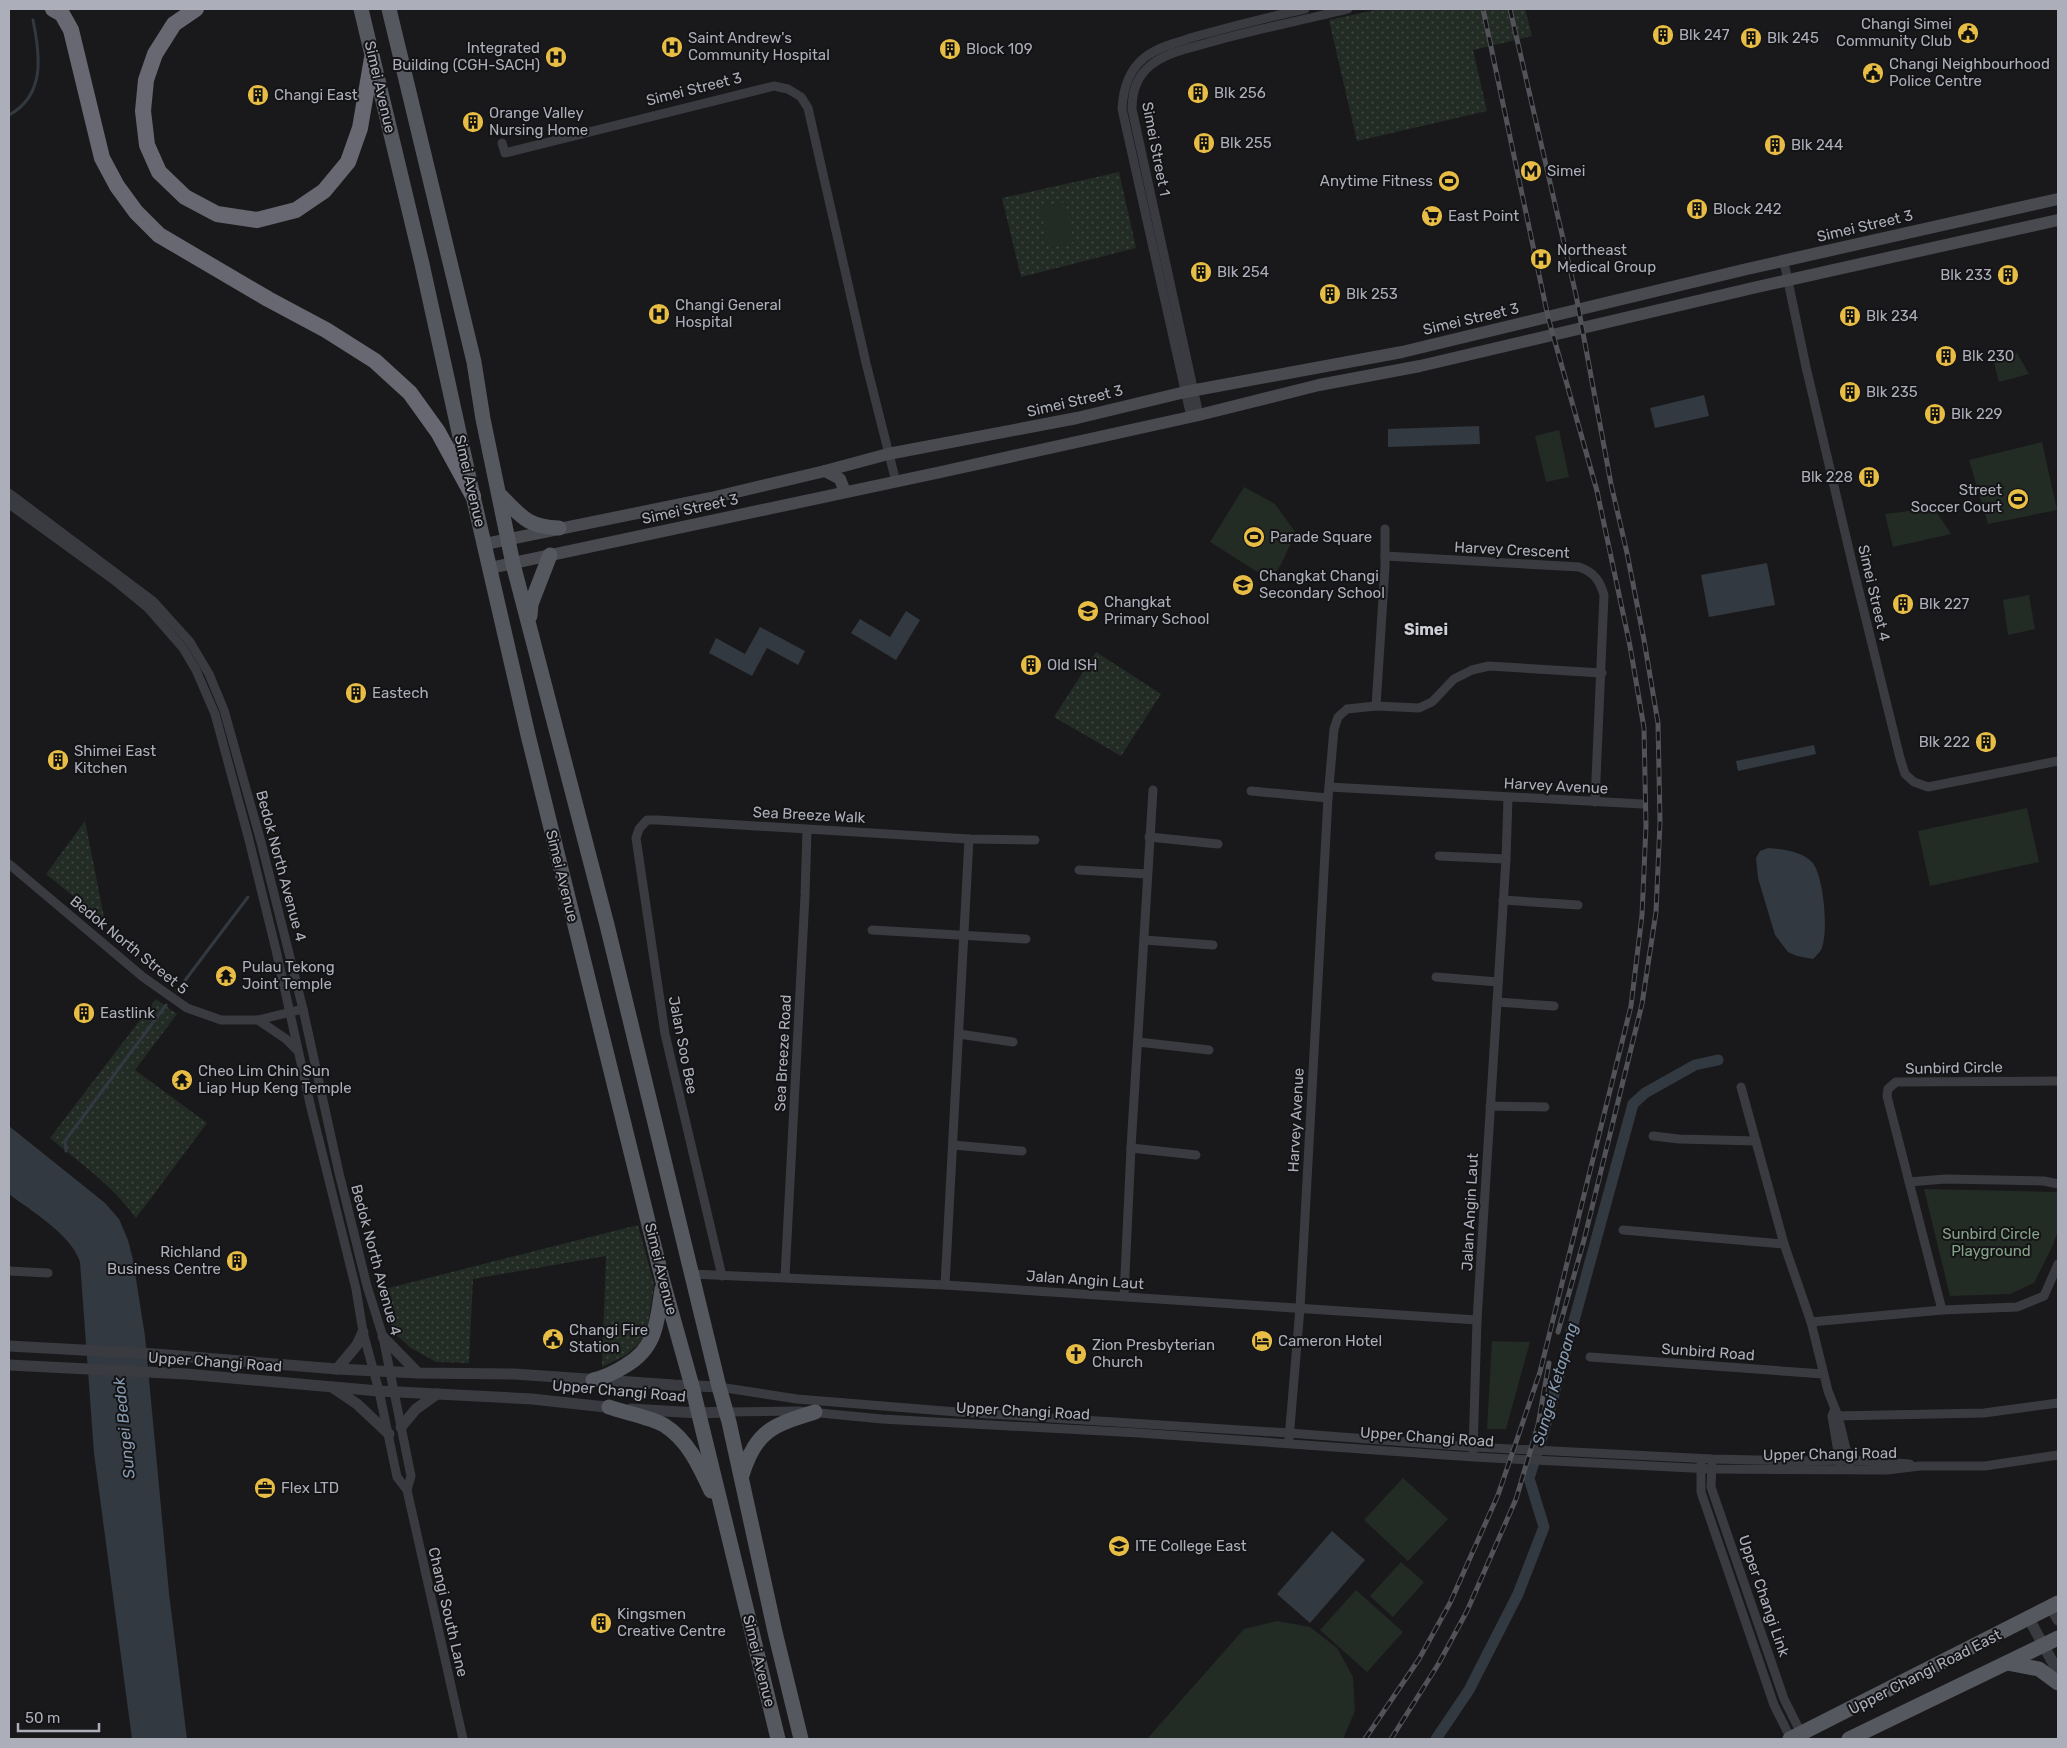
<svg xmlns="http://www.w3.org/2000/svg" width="2067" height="1748" font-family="Rubik,sans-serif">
	<defs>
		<pattern id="grass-dots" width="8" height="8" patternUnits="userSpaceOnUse" patternTransform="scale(1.25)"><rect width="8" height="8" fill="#232b25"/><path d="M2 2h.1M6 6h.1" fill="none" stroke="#404743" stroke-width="1.8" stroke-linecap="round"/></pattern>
	</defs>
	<rect width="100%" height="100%" fill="#19191b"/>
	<g fill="url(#grass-dots)">
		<polygon points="1380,9 1525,9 1532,36 1473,50 1487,111 1357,141 1329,20"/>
		<polygon points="1119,172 1136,248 1021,277 1002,198"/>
		<polygon points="1096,652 1161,694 1121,756 1054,717"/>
		<polygon points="85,821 105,922 46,874"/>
		<path d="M156 999 177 1014 135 1070 207 1123 136 1218C113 1186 80 1163 50 1138Z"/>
		<polygon points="638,1225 654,1284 648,1325 641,1342 626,1355 602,1367 606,1256 473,1279 469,1363 436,1362 411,1348 393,1332 377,1291"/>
	</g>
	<g fill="#232b25">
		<polygon points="1065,202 1074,242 1049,248 1040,208"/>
		<polygon points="2017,353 2029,374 1999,382 1993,359"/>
		<polygon points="1559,430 1569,477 1546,482 1535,436"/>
		<polygon points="2042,442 2057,510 1988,524 1969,460"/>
		<polygon points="1244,487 1275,504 1296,533 1280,566 1270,580 1210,542"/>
		<polygon points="1934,508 1951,534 1893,547 1885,514"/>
		<polygon points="2029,595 2035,629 2008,635 2003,600"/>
		<polygon points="2027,808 2039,862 1930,886 1918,831"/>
		<polygon points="1924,1189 2058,1192 2058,1231 2052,1247 2034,1283 2010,1294 1950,1296"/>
		<polygon points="1492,1341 1530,1342 1506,1429 1487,1429"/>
		<polygon points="1403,1478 1448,1519 1408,1561 1364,1520"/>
		<polygon points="1401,1562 1424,1582 1393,1617 1370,1596"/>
		<polygon points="1356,1590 1403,1632 1367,1672 1320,1630"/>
		<polygon points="1277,1621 1310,1627 1337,1648 1353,1677 1355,1711 1343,1739 1147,1739 1244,1629"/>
	</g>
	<g fill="#323940">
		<polygon points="1704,395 1709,416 1655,428 1650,408"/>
		<polygon points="1479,426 1480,444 1388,447 1388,429"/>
		<polygon points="1767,563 1775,605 1709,617 1701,575"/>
		<polygon points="906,611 920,620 896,660 851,633 860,619 890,637"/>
		<polygon points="760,627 805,651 798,665 767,648 752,676 709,653 716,638 745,654"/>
		<polygon points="1814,745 1816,754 1738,771 1736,761"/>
		<path d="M1768 848C1782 849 1802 851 1812 862 1824 875 1829 934 1821 950 1819 953 1816 956 1813 959L1797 956 1788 952 1775 935 1758 878 1756 858 1760 851Z"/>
		<path d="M9 1126 105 1203 119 1219 128 1240 133 1260 145 1336 169 1593 187 1739H132L94 1453 80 1262C71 1234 31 1211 9 1194Z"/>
		<polygon points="1332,1531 1365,1560 1310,1623 1277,1594"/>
	</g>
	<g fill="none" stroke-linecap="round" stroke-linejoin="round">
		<g stroke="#323940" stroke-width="3">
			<path d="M9 115C46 95 40 54 33 20"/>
			<polyline points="177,991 248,897"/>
			<polyline points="66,1151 65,1141 166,1005"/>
		</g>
		<polyline stroke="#323940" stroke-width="11" points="1436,1739 1469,1690 1518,1594 1544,1527 1529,1478 1544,1431 1633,1104 1645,1093 1695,1065 1718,1060"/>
		<g stroke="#3a3b40" stroke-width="9">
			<polyline points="502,143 505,153 774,86 788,89 801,97 808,108 866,363 896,482"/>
			<polyline points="1784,262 1806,367 1855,575 1900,758 1905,774 1914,782 1928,787 2058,761"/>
			<path d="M1199 415 1132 109C1132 92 1137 76 1151 65 1166 53 1186 49 1204 44 1251 30 1300 21 1348 9"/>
			<path d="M1191 417 1122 109C1123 90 1128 71 1144 58 1159 46 1179 42 1197 36 1233 26 1269 17 1305 9"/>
			<polyline points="9,493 153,601 190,642 209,674 224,710 261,842 303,1009 339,1173 367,1286 383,1337 411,1476 407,1490"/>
			<polyline points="9,504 114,580 148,608 183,648 196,670 215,714 248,836 276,950 311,1108 356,1289 363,1332 379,1391 397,1477 407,1490 463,1739"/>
			<path d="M1385 556 1579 567C1594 572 1600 581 1604 595L1595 802"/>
			<polyline points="1376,706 1385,567 1385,529"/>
			<polyline points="1329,787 1642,804"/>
			<polyline points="1251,791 1328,798"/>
			<polyline points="1149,837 1218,844"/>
			<polyline points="1439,856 1506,859"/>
			<polyline points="9,864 143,977 187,1008 221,1020 258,1020 303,1009"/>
			<polyline points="1079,870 1147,874"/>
			<polyline points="1503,900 1578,905"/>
			<polyline points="872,930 1026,939"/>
			<polyline points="1144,940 1213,945"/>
			<polyline points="1436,977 1498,982"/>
			<polyline points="1497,1002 1554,1006"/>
			<polyline points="258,1020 286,1039 297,1050"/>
			<polyline points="959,1034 1013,1042"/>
			<polyline points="1138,1042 1209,1050"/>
			<polyline points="1741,1087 1784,1244 1811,1322 1828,1391 1838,1416 1850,1465"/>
			<polyline points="1490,1106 1545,1107"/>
			<polyline points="1653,1136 1679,1139 1756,1141"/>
			<polyline points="953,1145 1022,1151"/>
			<polyline points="1131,1148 1196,1155"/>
			<polyline points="1909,1182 1945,1179 2044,1181 2058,1184"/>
			<polyline points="1623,1230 1784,1244"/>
			<polyline points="9,1271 48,1273"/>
			<polyline points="691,1274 945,1285 1477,1320"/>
			<polyline points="722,1276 665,1034 636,838 639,829 647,820 658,820 969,839 1035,840"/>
			<polyline points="785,1277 805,896 807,830"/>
			<polyline points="945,1285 969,839"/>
			<polyline points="1124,1296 1131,1148 1153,790"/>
			<polyline points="1942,1310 1887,1096 1888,1089 1896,1082 2058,1081"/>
			<polyline points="1811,1322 1942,1310 2017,1307 2044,1296 2058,1264"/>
			<polyline points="1590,1357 1823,1374"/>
			<polyline points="719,1387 797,1399 957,1412 1289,1433 1473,1447 1712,1459 1802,1461 1849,1460 1910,1464"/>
			<polyline points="1834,1411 1832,1416 1840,1464"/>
			<polyline points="727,1412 799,1411 882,1419 1139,1433 1473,1457 1712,1469 1887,1470 1920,1466 1985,1466 2058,1455"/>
			<polyline points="1834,1416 1984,1413 2058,1403"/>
			<polyline points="1289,1439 1300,1308 1328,798 1334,729 1338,717 1347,709 1376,706 1419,708 1432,702 1454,679 1472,670 1489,666 1602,673"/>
			<polyline points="1473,1451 1477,1320 1506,859 1508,798"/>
			<polyline points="1701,1464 1701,1492 1774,1705 1791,1739"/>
			<polyline points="1712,1464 1711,1487 1784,1699 1803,1737"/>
		</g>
		<g stroke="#3a3b40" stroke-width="11">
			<polyline points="383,1337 418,1373"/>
			<polyline points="9,1346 155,1354 337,1369 418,1373 514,1374 674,1385 719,1387"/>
			<polyline points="9,1365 186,1374 379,1391 532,1399 615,1408"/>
			<polyline points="337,1369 357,1345 363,1332"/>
			<polyline points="332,1387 357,1404 389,1434"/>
			<polyline points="631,1409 698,1413 727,1412"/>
			<polyline points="401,1427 416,1409 437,1394"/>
			<polyline points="2051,1607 2058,1620"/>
			<polyline points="2029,1619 2058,1672"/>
		</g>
		<g stroke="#484a50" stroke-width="12">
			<polyline points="825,471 840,479 845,492"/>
			<polyline points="485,544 711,498 825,471 888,454 1077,418 1185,392 1402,352 1747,269 2058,199"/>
			<polyline points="490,568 941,472 1199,415 1319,385 1420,366 1757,287 2058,220"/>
		</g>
		<g stroke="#56585f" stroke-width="15">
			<polyline points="361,9 422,264 473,496 528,735 663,1282 692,1386 778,1739"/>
			<polyline points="389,9 474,362 483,419 513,564 607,925 719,1387 729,1422 775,1632 801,1739"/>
			<path d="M500 495C521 516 527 527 559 528"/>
			<polyline points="530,616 531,604 550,555"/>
			<path d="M593 1380C606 1377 614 1373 625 1366 657 1348 657 1321 662 1289"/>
			<path d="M609 1407C623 1412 653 1418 664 1425 688 1440 700 1467 711 1491"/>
			<path d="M742 1475C756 1430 773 1425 815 1412"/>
			<polyline points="2007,1663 2039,1669 2058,1683"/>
			<polyline points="1790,1739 2058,1603"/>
			<polyline points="1849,1739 2058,1638"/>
		</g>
		<g stroke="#676871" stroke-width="16">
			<polyline points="53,9 62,14 71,30 102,158 117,186 136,212 159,235 268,299 326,330 375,361 410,393 438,432 473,496"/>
			<polyline points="196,9 174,24 155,54 146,80 143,111 147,145 159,172 185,197 217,214 257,220 296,210 324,191 348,162 360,128 372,58"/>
		</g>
		<g stroke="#515359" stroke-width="5">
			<g id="rail">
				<polyline points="1510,9 1576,295 1611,484 1627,553 1644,640 1658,723 1660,822 1656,912 1642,1004 1584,1240 1558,1332"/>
				<polyline points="1365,1739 1419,1659 1450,1603 1498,1495 1540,1372 1631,1006 1642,915 1646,826 1644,728 1630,646 1597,491 1548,317 1483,9"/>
				<polyline points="1391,1739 1439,1663 1467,1611 1516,1499 1538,1425 1549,1363"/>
			</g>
		</g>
		<use href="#rail" stroke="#141416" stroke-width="3" stroke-dasharray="9" stroke-linecap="butt"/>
	</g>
	<defs>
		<g id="civic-disc" transform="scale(1.125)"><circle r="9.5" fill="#e7bd45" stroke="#141416"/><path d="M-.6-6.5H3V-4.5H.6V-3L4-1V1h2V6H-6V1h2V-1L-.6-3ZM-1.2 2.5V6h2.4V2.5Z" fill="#111"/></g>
		<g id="building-disc" transform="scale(1.125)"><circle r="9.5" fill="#e7bd45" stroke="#141416"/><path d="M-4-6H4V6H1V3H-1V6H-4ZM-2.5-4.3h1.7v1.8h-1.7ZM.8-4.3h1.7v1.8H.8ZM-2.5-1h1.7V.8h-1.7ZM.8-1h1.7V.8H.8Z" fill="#111"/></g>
		<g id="hospital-disc" transform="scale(1.125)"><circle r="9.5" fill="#e7bd45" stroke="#141416"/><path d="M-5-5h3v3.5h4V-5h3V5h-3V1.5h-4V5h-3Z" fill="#111"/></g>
		<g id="metro-disc" transform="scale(1.125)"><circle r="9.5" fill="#e7bd45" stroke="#141416"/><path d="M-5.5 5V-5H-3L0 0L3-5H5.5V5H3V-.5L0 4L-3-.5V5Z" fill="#111"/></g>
		<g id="stadium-disc" transform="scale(1.125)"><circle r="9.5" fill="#e7bd45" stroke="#141416"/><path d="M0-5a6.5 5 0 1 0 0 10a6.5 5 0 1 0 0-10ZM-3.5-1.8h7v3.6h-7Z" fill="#111"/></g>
		<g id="supermarket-disc" transform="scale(1.125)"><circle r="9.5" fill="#e7bd45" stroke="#141416"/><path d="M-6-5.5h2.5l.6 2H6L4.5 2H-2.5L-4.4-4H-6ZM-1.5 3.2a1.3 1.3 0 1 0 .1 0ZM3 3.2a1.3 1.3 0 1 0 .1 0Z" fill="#111"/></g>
		<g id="school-disc" transform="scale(1.125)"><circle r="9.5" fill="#e7bd45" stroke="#141416"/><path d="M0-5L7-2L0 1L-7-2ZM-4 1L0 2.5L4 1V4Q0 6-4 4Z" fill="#111"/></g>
		<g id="temple-disc" transform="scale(1.125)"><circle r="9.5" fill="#e7bd45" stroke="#141416"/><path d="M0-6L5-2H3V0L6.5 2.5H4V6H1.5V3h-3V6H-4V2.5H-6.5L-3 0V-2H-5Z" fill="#111"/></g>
		<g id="hotel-disc" transform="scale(1.125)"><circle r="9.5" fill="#e7bd45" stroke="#141416"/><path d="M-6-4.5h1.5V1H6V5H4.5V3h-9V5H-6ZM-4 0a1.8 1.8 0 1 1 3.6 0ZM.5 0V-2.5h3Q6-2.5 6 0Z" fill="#111"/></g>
		<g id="church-disc" transform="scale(1.125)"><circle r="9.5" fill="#e7bd45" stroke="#141416"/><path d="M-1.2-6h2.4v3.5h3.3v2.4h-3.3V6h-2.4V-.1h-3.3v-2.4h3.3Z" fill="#111"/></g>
		<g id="office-disc" transform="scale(1.125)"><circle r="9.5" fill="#e7bd45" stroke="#141416"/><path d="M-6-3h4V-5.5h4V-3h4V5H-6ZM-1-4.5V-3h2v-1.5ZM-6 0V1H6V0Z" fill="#111"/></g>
		<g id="university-disc" transform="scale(1.125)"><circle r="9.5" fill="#e7bd45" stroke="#141416"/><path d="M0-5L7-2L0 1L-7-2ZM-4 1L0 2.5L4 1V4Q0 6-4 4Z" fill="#111"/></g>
	</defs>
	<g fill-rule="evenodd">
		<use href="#civic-disc" x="1968" y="33"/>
		<use href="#building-disc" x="1663" y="35"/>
		<use href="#building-disc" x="1751" y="38"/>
		<use href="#hospital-disc" x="672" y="47"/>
		<use href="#building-disc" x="950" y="49"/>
		<use href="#hospital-disc" x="556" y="57"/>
		<use href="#civic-disc" x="1873" y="73"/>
		<use href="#building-disc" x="1198" y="93"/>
		<use href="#building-disc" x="258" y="95"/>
		<use href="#building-disc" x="473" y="122"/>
		<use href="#building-disc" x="1204" y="143"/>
		<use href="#building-disc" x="1775" y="145"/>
		<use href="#metro-disc" x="1531" y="171"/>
		<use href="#stadium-disc" x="1449" y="181"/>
		<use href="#building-disc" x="1697" y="209"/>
		<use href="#supermarket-disc" x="1432" y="216"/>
		<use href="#hospital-disc" x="1541" y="259"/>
		<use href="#building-disc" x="1201" y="272"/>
		<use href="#building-disc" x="2008" y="275"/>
		<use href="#building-disc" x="1330" y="294"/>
		<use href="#hospital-disc" x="659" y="314"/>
		<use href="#building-disc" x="1850" y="316"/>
		<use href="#building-disc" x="1946" y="356"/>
		<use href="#building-disc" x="1850" y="392"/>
		<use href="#building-disc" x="1935" y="414"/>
		<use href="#building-disc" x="1869" y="477"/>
		<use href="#stadium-disc" x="2018" y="499"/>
		<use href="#stadium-disc" x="1254" y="537"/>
		<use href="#school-disc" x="1243" y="585"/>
		<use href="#building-disc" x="1903" y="604"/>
		<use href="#school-disc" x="1088" y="611"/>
		<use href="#building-disc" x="1031" y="665"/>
		<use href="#building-disc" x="356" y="693"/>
		<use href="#building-disc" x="1986" y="742"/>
		<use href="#building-disc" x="58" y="760"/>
		<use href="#temple-disc" x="226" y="976"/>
		<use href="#building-disc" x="84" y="1013"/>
		<use href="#temple-disc" x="182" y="1080"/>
		<use href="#building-disc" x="237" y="1261"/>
		<use href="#civic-disc" x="553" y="1339"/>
		<use href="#hotel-disc" x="1262" y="1341"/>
		<use href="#church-disc" x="1076" y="1354"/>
		<use href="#office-disc" x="265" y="1488"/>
		<use href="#university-disc" x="1119" y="1546"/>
		<use href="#building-disc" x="601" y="1623"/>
	</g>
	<g text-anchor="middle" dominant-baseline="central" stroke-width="4" stroke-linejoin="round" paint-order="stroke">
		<g font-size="15" fill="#acafba" stroke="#141416" text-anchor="start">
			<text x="1952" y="24" text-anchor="end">Changi Simei<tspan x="1952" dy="17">Community Club</tspan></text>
			<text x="1679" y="35">Blk 247</text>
			<text x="688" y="38">Saint Andrew's<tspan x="688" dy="17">Community Hospital</tspan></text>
			<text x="1767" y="38">Blk 245</text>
			<text x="540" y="48" text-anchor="end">Integrated<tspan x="540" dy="17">Building (CGH-SACH)</tspan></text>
			<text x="966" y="49">Block 109</text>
			<text x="1889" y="64">Changi Neighbourhood<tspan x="1889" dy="17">Police Centre</tspan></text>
			<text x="1214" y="93">Blk 256</text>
			<text x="274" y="95">Changi East</text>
			<text x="489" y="113">Orange Valley<tspan x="489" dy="17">Nursing Home</tspan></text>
			<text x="1220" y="143">Blk 255</text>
			<text x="1791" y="145">Blk 244</text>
			<text x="1547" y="171">Simei</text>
			<text x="1433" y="181" text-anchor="end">Anytime Fitness</text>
			<text x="1713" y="209">Block 242</text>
			<text x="1448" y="216">East Point</text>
			<text x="1557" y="250">Northeast<tspan x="1557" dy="17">Medical Group</tspan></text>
			<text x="1217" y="272">Blk 254</text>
			<text x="1992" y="275" text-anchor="end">Blk 233</text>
			<text x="1346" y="294">Blk 253</text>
			<text x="675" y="305">Changi General<tspan x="675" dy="17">Hospital</tspan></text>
			<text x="1866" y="316">Blk 234</text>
			<text x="1962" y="356">Blk 230</text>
			<text x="1866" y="392">Blk 235</text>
			<text x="1951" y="414">Blk 229</text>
			<text x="1853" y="477" text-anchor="end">Blk 228</text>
			<text x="2002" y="490" text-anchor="end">Street<tspan x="2002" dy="17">Soccer Court</tspan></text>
			<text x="1270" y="537">Parade Square</text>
			<text x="1259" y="576">Changkat Changi<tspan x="1259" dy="17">Secondary School</tspan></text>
			<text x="1104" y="602">Changkat<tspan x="1104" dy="17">Primary School</tspan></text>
			<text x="1919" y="604">Blk 227</text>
			<text x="1047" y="665">Old ISH</text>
			<text x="372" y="693">Eastech</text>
			<text x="1970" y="742" text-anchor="end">Blk 222</text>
			<text x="74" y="751">Shimei East<tspan x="74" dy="17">Kitchen</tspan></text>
			<text x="242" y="967">Pulau Tekong<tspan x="242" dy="17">Joint Temple</tspan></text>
			<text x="100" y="1013">Eastlink</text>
			<text x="198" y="1071">Cheo Lim Chin Sun<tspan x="198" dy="17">Liap Hup Keng Temple</tspan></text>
			<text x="221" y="1252" text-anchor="end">Richland<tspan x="221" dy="17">Business Centre</tspan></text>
			<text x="569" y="1330">Changi Fire<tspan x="569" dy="17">Station</tspan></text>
			<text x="1278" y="1341">Cameron Hotel</text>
			<text x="1092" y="1345">Zion Presbyterian<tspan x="1092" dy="17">Church</tspan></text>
			<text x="281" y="1488">Flex LTD</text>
			<text x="1135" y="1546">ITE College East</text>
			<text x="617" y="1614">Kingsmen<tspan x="617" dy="17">Creative Centre</tspan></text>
		</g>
		<g font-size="15" fill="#acafba" stroke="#141416">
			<text transform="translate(380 87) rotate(77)">Simei Avenue</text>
			<text transform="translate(694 89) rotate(-14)">Simei Street 3</text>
			<text transform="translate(1156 149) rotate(79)">Simei Street 1</text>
			<text transform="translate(1865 226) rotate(-13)">Simei Street 3</text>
			<text transform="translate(1471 319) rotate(-13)">Simei Street 3</text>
			<text transform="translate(1075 401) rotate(-13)">Simei Street 3</text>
			<text transform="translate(470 481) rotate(77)">Simei Avenue</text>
			<text transform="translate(690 509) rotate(-12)">Simei Street 3</text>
			<text transform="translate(1512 550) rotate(3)">Harvey Crescent</text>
			<text transform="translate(1874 593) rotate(77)">Simei Street 4</text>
			<text transform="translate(1556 786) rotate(3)">Harvey Avenue</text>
			<text transform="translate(809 815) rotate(3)">Sea Breeze Walk</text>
			<text transform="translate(281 866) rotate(75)">Bedok North Avenue 4</text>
			<text transform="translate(562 876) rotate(76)">Simei Avenue</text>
			<text transform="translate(129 945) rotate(39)">Bedok North Street 5</text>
			<text transform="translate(683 1045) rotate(79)">Jalan Soo Bee</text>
			<text transform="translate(783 1053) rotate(-87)">Sea Breeze Road</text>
			<text transform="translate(1954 1068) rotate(-1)">Sunbird Circle</text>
			<text transform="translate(1296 1120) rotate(-87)">Harvey Avenue</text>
			<text transform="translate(1470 1212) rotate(-87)">Jalan Angin Laut</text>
			<text transform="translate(376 1260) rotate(75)">Bedok North Avenue 4</text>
			<text transform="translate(661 1269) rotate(76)">Simei Avenue</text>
			<text transform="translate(1085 1280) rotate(4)">Jalan Angin Laut</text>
			<text transform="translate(1708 1352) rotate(4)">Sunbird Road</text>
			<text transform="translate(215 1362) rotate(4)">Upper Changi Road</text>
			<text transform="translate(619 1391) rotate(5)">Upper Changi Road</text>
			<text transform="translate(1023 1411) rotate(3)">Upper Changi Road</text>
			<text transform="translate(1427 1437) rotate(4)">Upper Changi Road</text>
			<text transform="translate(1830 1454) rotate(-1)">Upper Changi Road</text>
			<text transform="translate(1764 1596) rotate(71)">Upper Changi Link</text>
			<text transform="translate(448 1612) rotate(77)">Changi South Lane</text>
			<text transform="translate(759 1661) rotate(76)">Simei Avenue</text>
			<text transform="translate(1925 1672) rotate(-27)">Upper Changi Road East</text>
		</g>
		<g font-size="15" fill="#85a389" stroke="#141416">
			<text x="1991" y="1234">Sunbird Circle<tspan x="1991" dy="17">Playground</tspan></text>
		</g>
		<g font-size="16" font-weight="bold" fill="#cdcfd6" stroke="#141416">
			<text x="1426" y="629">Simei</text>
		</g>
		<g font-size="16" font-style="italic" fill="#869ab2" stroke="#141416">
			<text transform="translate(1555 1384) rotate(-74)">Sungei Ketapang</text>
			<text transform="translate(124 1428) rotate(-96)">Sungei Bedok</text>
		</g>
	</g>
	<rect width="2067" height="1748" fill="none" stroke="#acafba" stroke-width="20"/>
	<path d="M18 1723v8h81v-8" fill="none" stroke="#acafba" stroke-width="2.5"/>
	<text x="25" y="1723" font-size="15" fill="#acafba" stroke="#141416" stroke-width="4" paint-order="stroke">50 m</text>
</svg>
